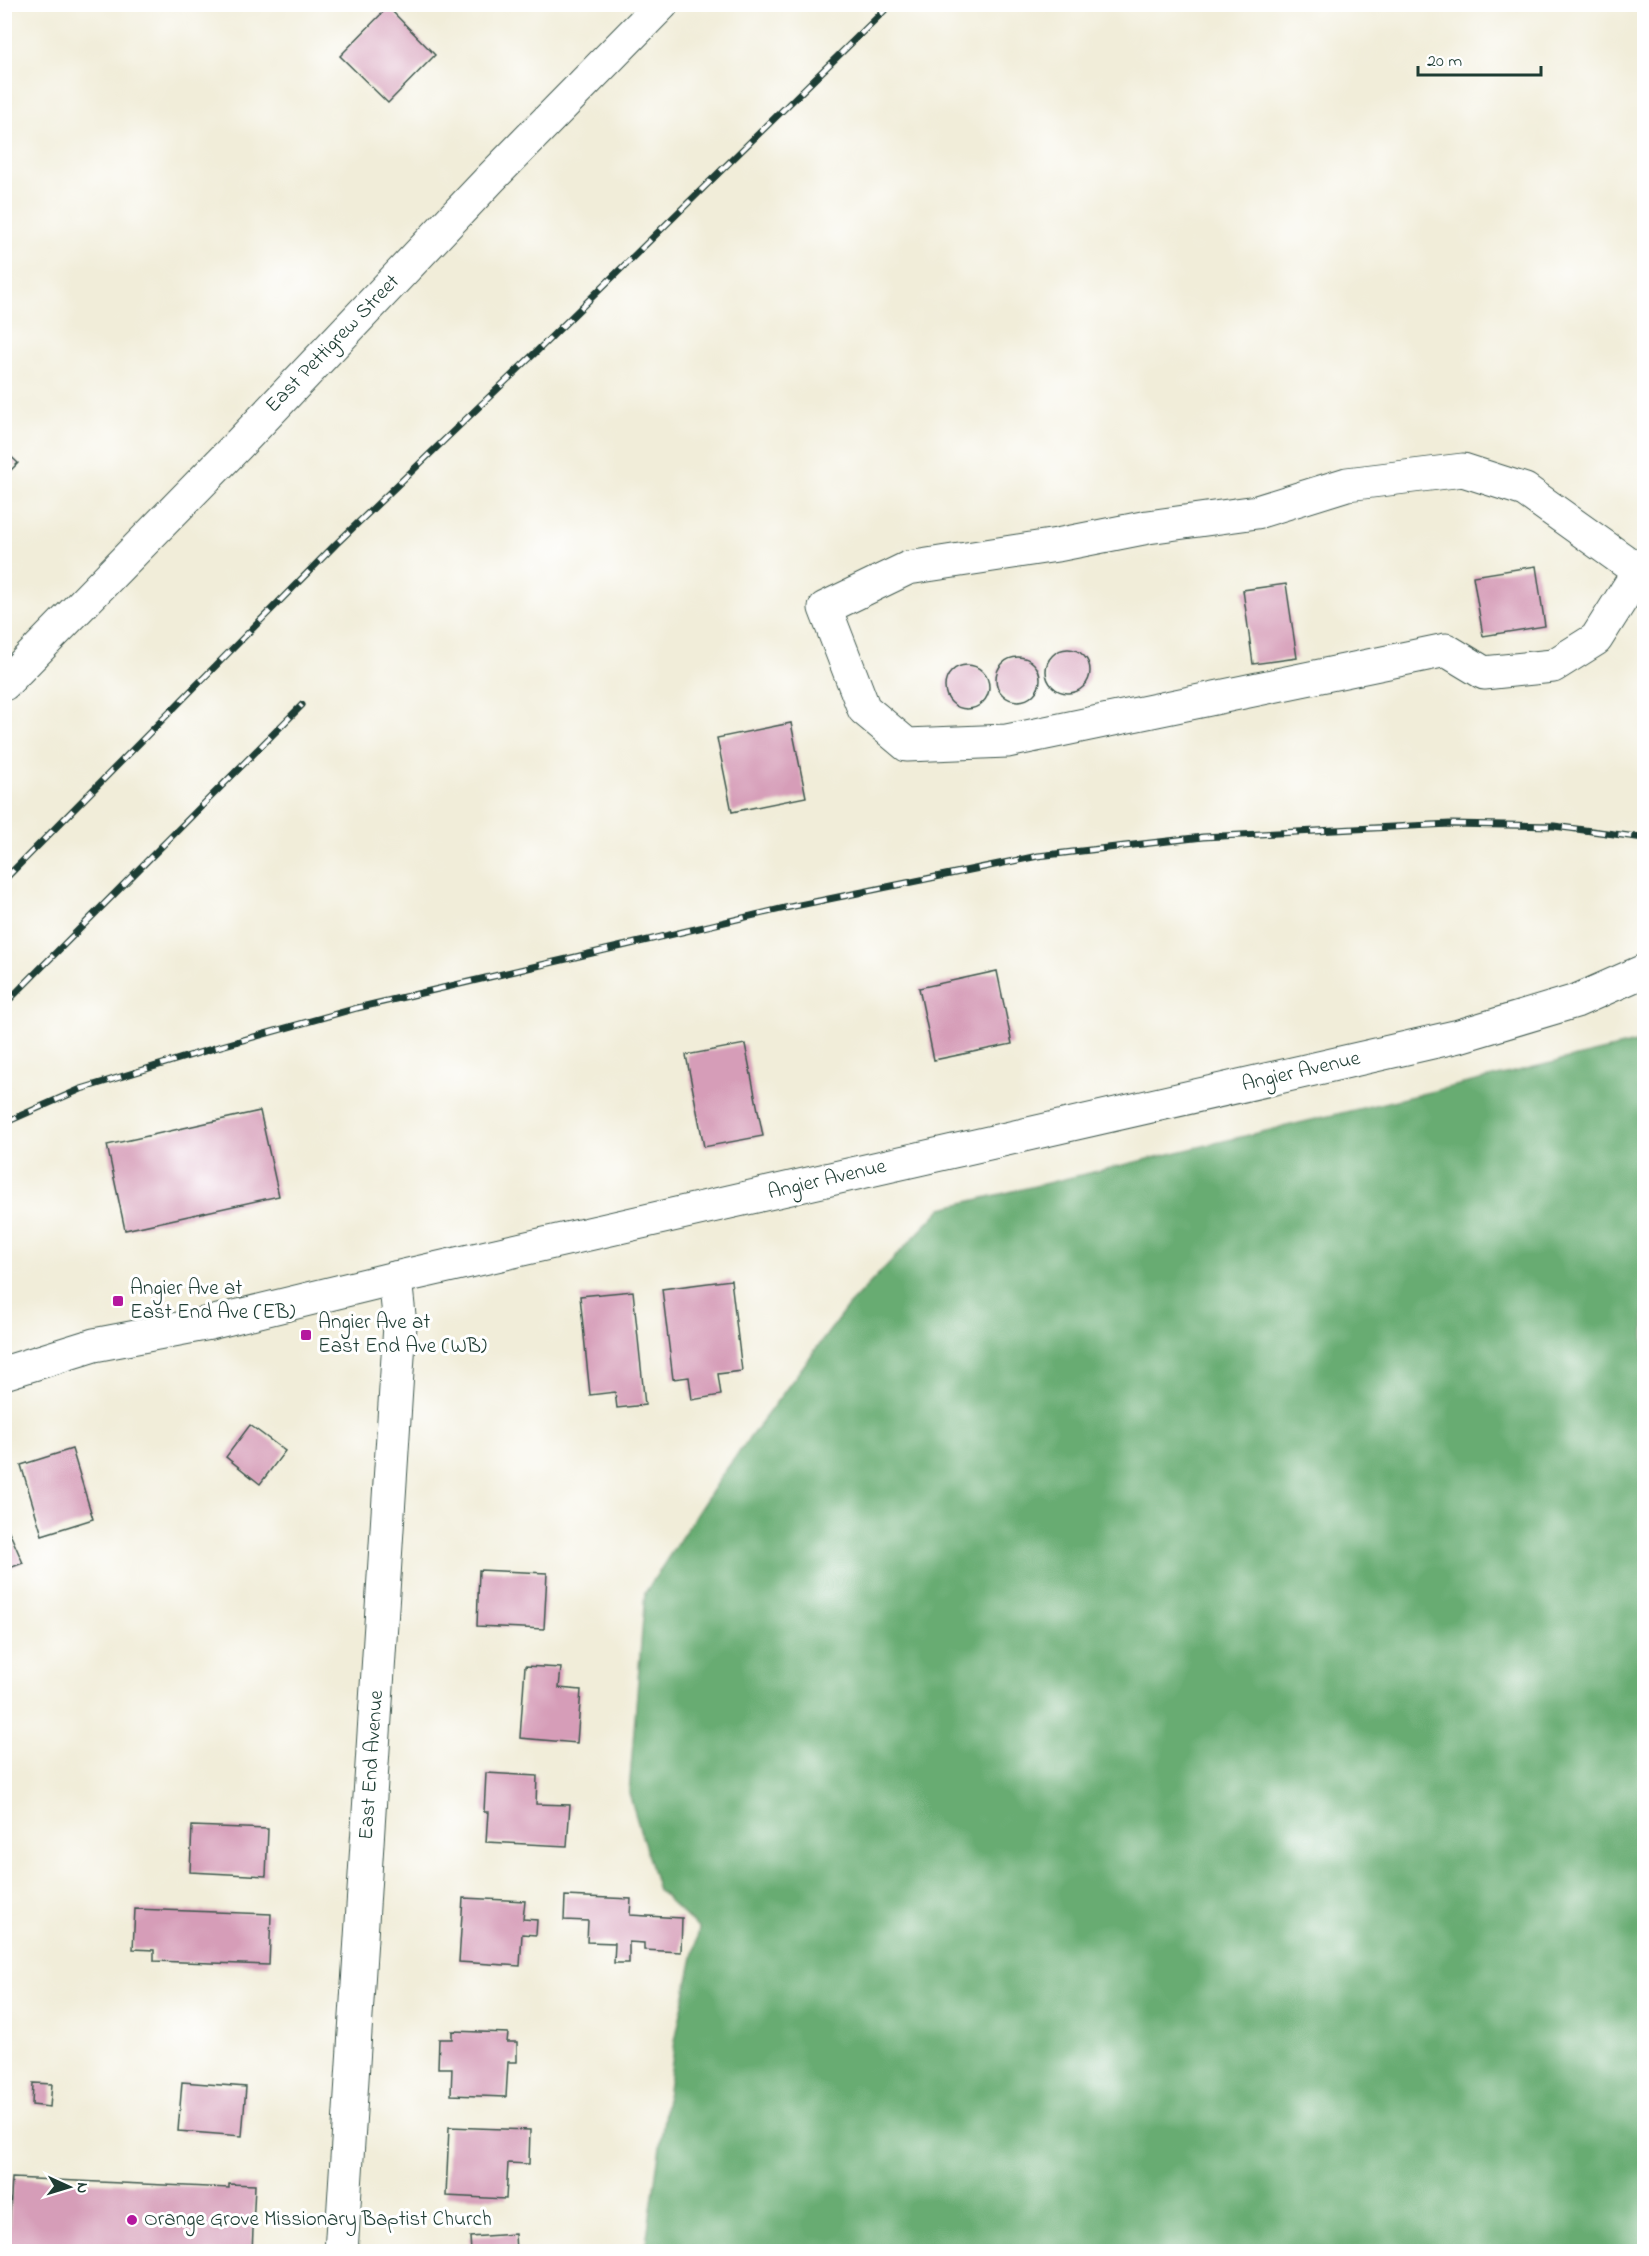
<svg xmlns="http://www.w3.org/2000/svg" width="1649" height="2256" font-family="'Indie Flower',sans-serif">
	<rect width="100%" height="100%" fill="#fff"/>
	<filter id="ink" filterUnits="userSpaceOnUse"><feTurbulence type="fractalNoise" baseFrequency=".0167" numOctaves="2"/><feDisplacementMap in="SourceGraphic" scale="12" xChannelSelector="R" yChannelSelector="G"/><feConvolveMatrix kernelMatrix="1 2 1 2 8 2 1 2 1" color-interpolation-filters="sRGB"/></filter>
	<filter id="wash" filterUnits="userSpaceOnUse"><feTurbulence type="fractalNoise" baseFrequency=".008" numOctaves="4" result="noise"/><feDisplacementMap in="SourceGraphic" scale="24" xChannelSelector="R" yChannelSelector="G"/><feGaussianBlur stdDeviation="1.35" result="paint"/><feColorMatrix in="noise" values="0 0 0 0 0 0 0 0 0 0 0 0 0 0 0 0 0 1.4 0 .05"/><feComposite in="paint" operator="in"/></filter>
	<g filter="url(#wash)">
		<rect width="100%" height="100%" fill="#f1edd9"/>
		<polygon fill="#68ac72" stroke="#447453" stroke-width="1.5" points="1644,1041 1644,2251 645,2251 675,2041 699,1929 658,1890 629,1793 645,1593 722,1475 848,1306 942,1208"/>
		<g id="blocks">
			<g fill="#d69db8">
				<polygon points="388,7 435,55 388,103 340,56"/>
				<polygon points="4,450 18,463 4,477"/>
				<polygon points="1536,566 1545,626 1483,636 1473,576"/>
				<polygon points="1286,584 1297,658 1253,664 1243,590"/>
				<circle cx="1068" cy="671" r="22"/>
				<circle cx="1018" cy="679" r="22"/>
				<circle cx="967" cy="687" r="22"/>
				<polygon points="791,723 806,797 732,812 717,738"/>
				<polygon points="997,971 1012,1044 934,1060 919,988"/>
				<polygon points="745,1044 763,1136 704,1147 686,1055"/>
				<polygon points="260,1111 279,1196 125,1230 107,1145"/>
				<polygon points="731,1280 742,1371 718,1374 721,1395 692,1400 689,1377 673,1379 662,1289"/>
				<polygon points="633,1291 645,1405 617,1408 615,1392 590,1395 580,1296"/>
				<polygon points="250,1425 285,1451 260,1484 226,1457"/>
				<polygon points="72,1449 93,1519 42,1535 21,1465"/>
				<polygon points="4,1520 23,1563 4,1570"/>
				<polygon points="479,1570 547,1573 544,1629 477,1626"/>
				<polygon points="525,1666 561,1668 559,1688 581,1690 577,1743 520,1738"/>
				<polygon points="486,1773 537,1776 536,1804 570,1805 567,1846 486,1842 488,1812 484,1812"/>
				<polygon points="192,1826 268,1829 266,1876 190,1872"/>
				<polygon points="565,1896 631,1899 630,1915 682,1918 681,1952 644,1950 644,1943 629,1942 629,1963 614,1963 615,1943 587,1942 588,1921 564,1920"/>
				<polygon points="463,1898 525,1901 523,1919 537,1920 536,1935 522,1934 520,1966 459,1962"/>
				<polygon points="135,1909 271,1914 269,1965 154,1961 154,1950 133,1949"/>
				<polygon points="452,2031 508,2033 507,2042 517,2042 517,2062 508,2062 506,2097 451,2095 452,2068 438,2068 439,2039 452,2039"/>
				<polygon points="182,2082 246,2087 242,2136 178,2131"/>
				<polygon points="33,2083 52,2084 50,2107 32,2105"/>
				<polygon points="449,2127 530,2130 529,2164 508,2163 506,2199 446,2196"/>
				<polygon points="12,2178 229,2188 229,2184 255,2185 252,2252 8,2252"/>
				<polygon points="515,2234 516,2252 471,2252 470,2237"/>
			</g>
		</g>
	</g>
	<g filter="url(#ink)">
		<use href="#blocks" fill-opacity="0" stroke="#3e574d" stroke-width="1.5"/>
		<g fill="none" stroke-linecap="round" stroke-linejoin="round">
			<g stroke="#3e574d" stroke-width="35">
				<g id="minor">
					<polyline points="1639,571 1596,639 1553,666 1484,673 1446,650 1007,741 907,745 864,709 825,608 908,568 1057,545 1148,527 1257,512 1347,484 1463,470 1525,490 1644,575"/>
					<polyline points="4,684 238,445 491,178 662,4"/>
					<polyline points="341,2252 400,1325 395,1278"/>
				</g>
			</g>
			<g stroke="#3e574d" stroke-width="35">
				<polyline id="major" points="4,1373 94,1345 210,1323 395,1278 1459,1036 1576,1001 1644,971"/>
			</g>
			<use href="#minor" stroke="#fff" stroke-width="33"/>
			<use href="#major" stroke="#fff" stroke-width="33"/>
			<g stroke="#1f3d34" stroke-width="7">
				<g id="rail">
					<polyline points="4,880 336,544 536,352 891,4"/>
					<polyline points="4,1005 302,705"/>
					<polyline points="4,1123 81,1089 218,1047 357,1008 785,908 1038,856 1203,837 1450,824 1554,826 1644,838"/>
				</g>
			</g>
			<use href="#rail" stroke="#fff" stroke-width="4.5" stroke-dasharray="14" stroke-linecap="butt"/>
		</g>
	</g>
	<g fill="#b5179e" stroke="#fff" stroke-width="2">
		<rect x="112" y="1295" width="12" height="12" rx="3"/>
		<rect x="300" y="1329" width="12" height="12" rx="3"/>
		<circle cx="132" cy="2220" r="6"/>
	</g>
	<g text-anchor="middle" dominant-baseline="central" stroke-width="6" stroke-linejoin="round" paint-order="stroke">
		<g font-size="21" fill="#1f3d34" stroke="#fff">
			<text transform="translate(333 344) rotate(-46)">East Pettigrew Street</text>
			<text transform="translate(1301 1072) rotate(-13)">Angier Avenue</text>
			<text transform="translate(827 1180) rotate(-13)">Angier Avenue</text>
			<text transform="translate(372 1765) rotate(-86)">East End Avenue</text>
		</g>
		<g font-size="21" fill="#1f3d34" stroke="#fff" text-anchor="start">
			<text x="130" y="1289">Angier Ave at<tspan x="130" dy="24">East End Ave (EB)</tspan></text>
			<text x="318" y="1323">Angier Ave at<tspan x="318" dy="24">East End Ave (WB)</tspan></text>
			<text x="144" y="2220">Orange Grove Missionary Baptist Church</text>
		</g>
	</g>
	<rect width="1649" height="2256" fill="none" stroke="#fff" stroke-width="24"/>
	<g transform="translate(69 2187) rotate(94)" stroke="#ffffff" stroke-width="4.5" paint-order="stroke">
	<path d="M0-4.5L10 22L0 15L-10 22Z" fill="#1f3d34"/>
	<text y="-9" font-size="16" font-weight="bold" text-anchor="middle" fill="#1f3d34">N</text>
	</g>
	<path d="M1418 66v9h123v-9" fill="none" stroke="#1f3d34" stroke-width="3"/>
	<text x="1427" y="66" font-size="18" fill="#1f3d34" stroke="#ffffff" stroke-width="4.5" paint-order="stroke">20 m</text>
</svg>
